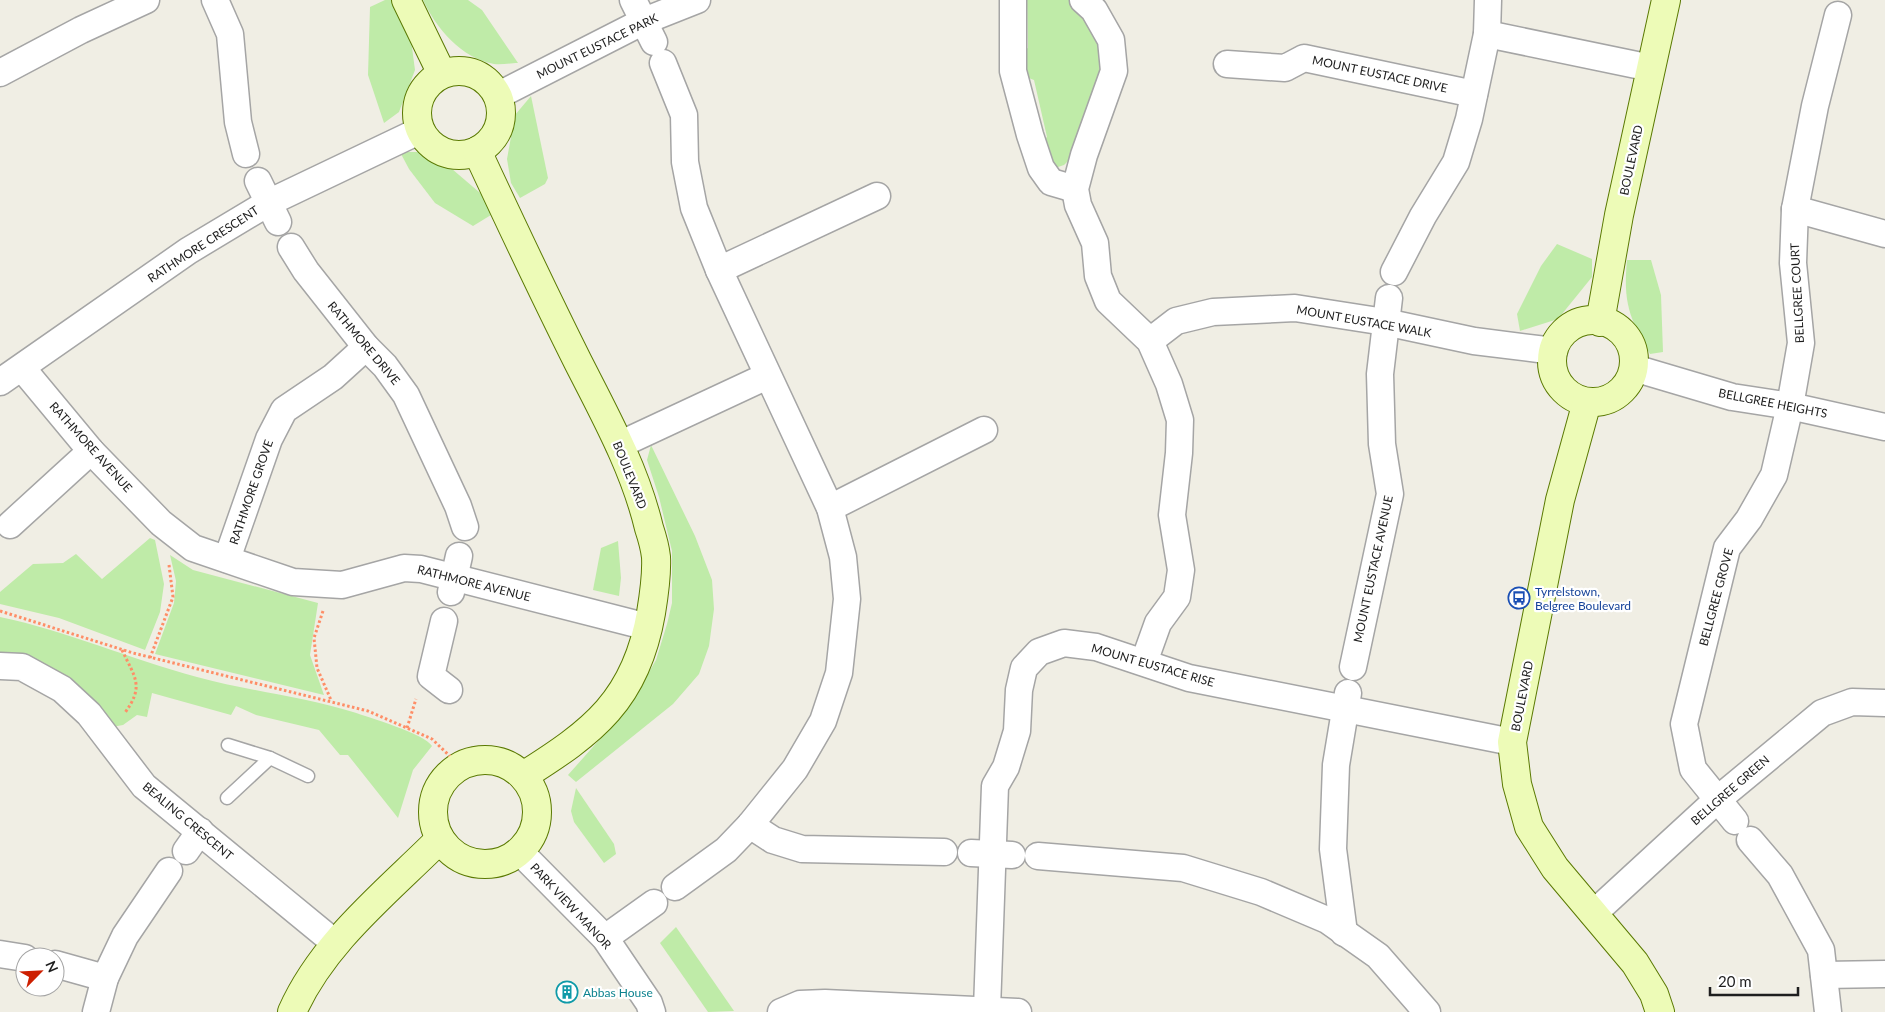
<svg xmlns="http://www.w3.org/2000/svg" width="1885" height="1012" font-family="Lato,sans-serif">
	<rect width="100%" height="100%" fill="#f0eee4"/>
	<g fill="#bfeba8">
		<polygon points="385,0 393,0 411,40 415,70 399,112 384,123 368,75 370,7"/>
		<path d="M423 0H468L482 10 518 63C511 63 501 65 494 64 461 58 436 28 423 0Z"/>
		<polygon points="1027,0 1074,0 1096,34 1104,63 1073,156 1064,165 1055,168 1040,143 1047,137 1034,80 1023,76 1019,53 1028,48"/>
		<polygon points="531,96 548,178 545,184 520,198 511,183 507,159 515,115"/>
		<polygon points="400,152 421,152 445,163 486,198 491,215 473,226 435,203 409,169"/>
		<polygon points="1557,244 1592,259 1592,277 1558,319 1520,331 1517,314 1541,266"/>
		<path d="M1627 260H1651L1661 295 1663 352 1650 354C1629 318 1623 302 1627 260Z"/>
		<polygon points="651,445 695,536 712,580 714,609 709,646 699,674 673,704 576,782 568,775 616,721 636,694 656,660 667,624 672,603 672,551 659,497 647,460"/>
		<polygon points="150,538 155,540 164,584 160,612 145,650 59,618 0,604 0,592 33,564 63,563 76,554 102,579"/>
		<polygon points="618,541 621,578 619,596 593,590 601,548"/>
		<polygon points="170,555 193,570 318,603 310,655 324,695 155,654 174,603 176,581"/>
		<path d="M0 617C67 631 130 659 197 677 248 691 302 696 353 712 368 717 425 734 432 746L413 770 398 818 348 755H340L319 730 256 715 236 706 231 715 152 693 147 717 137 715 123 725 112 727 0 658Z"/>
		<polygon points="576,788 614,844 616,854 604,863 574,822 571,811"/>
		<polygon points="676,927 734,1011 708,1012 660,943"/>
	</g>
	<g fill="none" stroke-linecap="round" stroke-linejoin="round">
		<g stroke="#a5a5a5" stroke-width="15">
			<g id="lane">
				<polyline points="228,745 270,758 308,776"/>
				<polyline points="227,798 270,758"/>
			</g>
		</g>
		<g stroke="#a5a5a5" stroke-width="29">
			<g id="street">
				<polyline points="215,0 230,34 238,122 246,154"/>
				<polyline points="633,0 654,42"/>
				<polyline points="1013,0 1013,71 1030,135 1041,168 1051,182 1075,189"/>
				<polyline points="1083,0 1094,10 1111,40 1114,71 1084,155 1075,189 1078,205 1095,243 1098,276 1108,301 1150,341 1169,384 1180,420 1179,453 1172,515 1181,570 1177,597 1158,623 1144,662"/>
				<polyline points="1487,34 1651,68"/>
				<polyline points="663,63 684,115 685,162 694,208 719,270 830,508 843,557 847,599 839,673 823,721 795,769 750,825 726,850 675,887"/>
				<polyline points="1227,64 1285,68 1304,58 1474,94"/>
				<polyline points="0,73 81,30 146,0"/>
				<polyline points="497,96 644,21 697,0"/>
				<polyline points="258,181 278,222"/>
				<polyline points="1795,209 1885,234"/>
				<polyline points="291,247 306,271 366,347 385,366 406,395 458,506 465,527"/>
				<polyline points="719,270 877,196"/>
				<polyline points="1394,272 1423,216 1456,162 1469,119 1487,34 1488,0"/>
				<polyline points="1150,341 1176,321 1213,312 1295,308 1385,322 1474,341 1554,351"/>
				<polyline points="22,368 91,451 161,523 193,548 293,582 342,585 404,568 421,569 648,627"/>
				<polyline points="1634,368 1732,397 1790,406 1885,427"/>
				<polyline points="0,382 188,251 268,203 421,130"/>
				<polyline points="619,445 767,376"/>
				<polyline points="830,508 984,430"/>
				<polyline points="10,525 91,451"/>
				<polyline points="227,559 269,439 284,410 333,377 366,347"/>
				<polyline points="451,592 459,556"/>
				<polyline points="444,621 431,676 449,690"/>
				<polyline points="0,666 22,667 62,689 89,714 144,786 335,943"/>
				<polyline points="1353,667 1390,494 1382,444 1380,374 1389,298"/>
				<polyline points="1735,821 1693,769 1684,724 1727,548 1749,519 1774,475 1790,406 1801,343 1793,263 1795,209 1815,106 1838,15"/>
				<polyline points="750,825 773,840 802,849 944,852"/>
				<polyline points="1750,840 1780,875 1821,950 1828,1012"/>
				<polyline points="186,851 200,831"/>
				<polyline points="520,852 605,938 649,1003 652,1012"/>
				<polyline points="971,853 1012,855"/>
				<polyline points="1038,856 1183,868 1261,892 1327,920 1378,956 1427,1012"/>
				<polyline points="1593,914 1717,800 1822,713 1852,702 1885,703"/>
				<polyline points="1344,933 1333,849 1336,765 1348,693"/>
				<polyline points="605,938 654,903"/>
				<polyline points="0,954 25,958"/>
				<polyline points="55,964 105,978"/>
				<polyline points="1824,975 1885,974"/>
				<polyline points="987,1009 995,786 1006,767 1017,731 1019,690 1024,668 1039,652 1064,643 1096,647 1189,678 1512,742"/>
				<polyline points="96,1012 105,978 125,936 169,871"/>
				<polyline points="781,1012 800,1004 825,1003 1018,1012"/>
			</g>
		</g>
		<g stroke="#5a7902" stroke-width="30">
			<g id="secondary">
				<polyline points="406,0 442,74"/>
				<circle cx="459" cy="113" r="42"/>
				<path d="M477 151C510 222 543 292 578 362 605 415 635 469 649 528 652 537 655 548 656 557 657 576 654 595 651 613 636 700 593 732 523 776"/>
				<circle cx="1593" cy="361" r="41"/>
				<polyline points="1600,322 1619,215 1666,0"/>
				<polyline points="1587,402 1560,500 1512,742 1517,784 1529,827 1555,868 1635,963 1654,994 1660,1012"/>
				<circle cx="485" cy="812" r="52"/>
				<path d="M292 1012C323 942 387 892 440 839"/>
			</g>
		</g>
		<g stroke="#fe8e67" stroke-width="3" stroke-dasharray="2.5 2.5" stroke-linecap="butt">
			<polyline points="0,611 133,653 368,711 432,739 460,766"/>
			<polyline points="323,611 314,638 317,668 331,700"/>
			<path d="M122 650C135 678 145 686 124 714"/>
			<polyline points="150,658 173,597 169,565"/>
			<polyline points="407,728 416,699"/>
		</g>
		<use href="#lane" stroke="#fff" stroke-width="12"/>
		<use href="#street" stroke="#fff" stroke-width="26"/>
		<use href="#secondary" stroke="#edfbb7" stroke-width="28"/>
	</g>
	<defs>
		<g id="bus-ring" transform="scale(1.125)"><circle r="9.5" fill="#fff" stroke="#1a4fb4" stroke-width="1.5"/><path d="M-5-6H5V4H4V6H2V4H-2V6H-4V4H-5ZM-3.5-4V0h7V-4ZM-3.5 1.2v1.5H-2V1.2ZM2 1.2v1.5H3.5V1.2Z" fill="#1a4fb4"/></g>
		<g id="building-ring" transform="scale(1.125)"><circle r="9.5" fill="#fff" stroke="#0f9aa8" stroke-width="1.5"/><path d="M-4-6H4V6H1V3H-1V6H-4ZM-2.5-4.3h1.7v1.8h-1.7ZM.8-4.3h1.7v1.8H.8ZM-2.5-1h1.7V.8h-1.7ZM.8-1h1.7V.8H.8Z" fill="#0f9aa8"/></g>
	</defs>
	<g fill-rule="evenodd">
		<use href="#bus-ring" x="1519" y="598"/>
		<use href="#building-ring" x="567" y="992"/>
	</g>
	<g text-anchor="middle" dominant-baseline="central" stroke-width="4.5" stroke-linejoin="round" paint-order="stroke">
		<g font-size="12" fill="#1e1e1e" stroke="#fff">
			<text transform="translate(597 46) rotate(-26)">MOUNT EUSTACE PARK</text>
			<text transform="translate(1380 74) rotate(12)">MOUNT EUSTACE DRIVE</text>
			<text transform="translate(1631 160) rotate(-78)">BOULEVARD</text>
			<text transform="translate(203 244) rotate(-33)">RATHMORE CRESCENT</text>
			<text transform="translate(1797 293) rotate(-93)">BELLGREE COURT</text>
			<text transform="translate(1364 321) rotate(10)">MOUNT EUSTACE WALK</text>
			<text transform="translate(364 343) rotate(50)">RATHMORE DRIVE</text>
			<text transform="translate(1773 403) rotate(11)">BELLGREE HEIGHTS</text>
			<text transform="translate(91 447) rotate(48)">RATHMORE AVENUE</text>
			<text transform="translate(630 475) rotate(68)">BOULEVARD</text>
			<text transform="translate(251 492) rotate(-71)">RATHMORE GROVE</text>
			<text transform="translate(1373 569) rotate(-78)">MOUNT EUSTACE AVENUE</text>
			<text transform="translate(474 583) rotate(14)">RATHMORE AVENUE</text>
			<text transform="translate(1716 597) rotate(-75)">BELLGREE GROVE</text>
			<text transform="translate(1153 665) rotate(16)">MOUNT EUSTACE RISE</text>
			<text transform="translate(1522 696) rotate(-79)">BOULEVARD</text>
			<text transform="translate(1730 790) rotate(-41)">BELLGREE GREEN</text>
			<text transform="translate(188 821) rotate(40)">BEALING CRESCENT</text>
			<text transform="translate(571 906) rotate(47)">PARK VIEW MANOR</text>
		</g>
		<g font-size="12" fill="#164399" stroke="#fff" text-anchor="start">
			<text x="1535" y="591">Tyrrelstown,<tspan x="1535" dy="14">Belgree Boulevard</tspan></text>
		</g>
		<g font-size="12" fill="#0d838f" stroke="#fff" text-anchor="start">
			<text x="583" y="992">Abbas House</text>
		</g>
	</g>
	<g transform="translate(40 972) rotate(66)"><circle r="24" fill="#ffffff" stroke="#a5a5a5"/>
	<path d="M0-4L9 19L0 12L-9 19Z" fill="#cd1f00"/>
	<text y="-8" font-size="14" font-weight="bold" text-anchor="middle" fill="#1e1e1e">N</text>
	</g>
	<path d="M1710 987v8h88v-8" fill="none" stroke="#1e1e1e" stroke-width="2.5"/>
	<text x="1718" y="987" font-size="15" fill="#1e1e1e" stroke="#ffffff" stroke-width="4" paint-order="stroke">20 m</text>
</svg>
